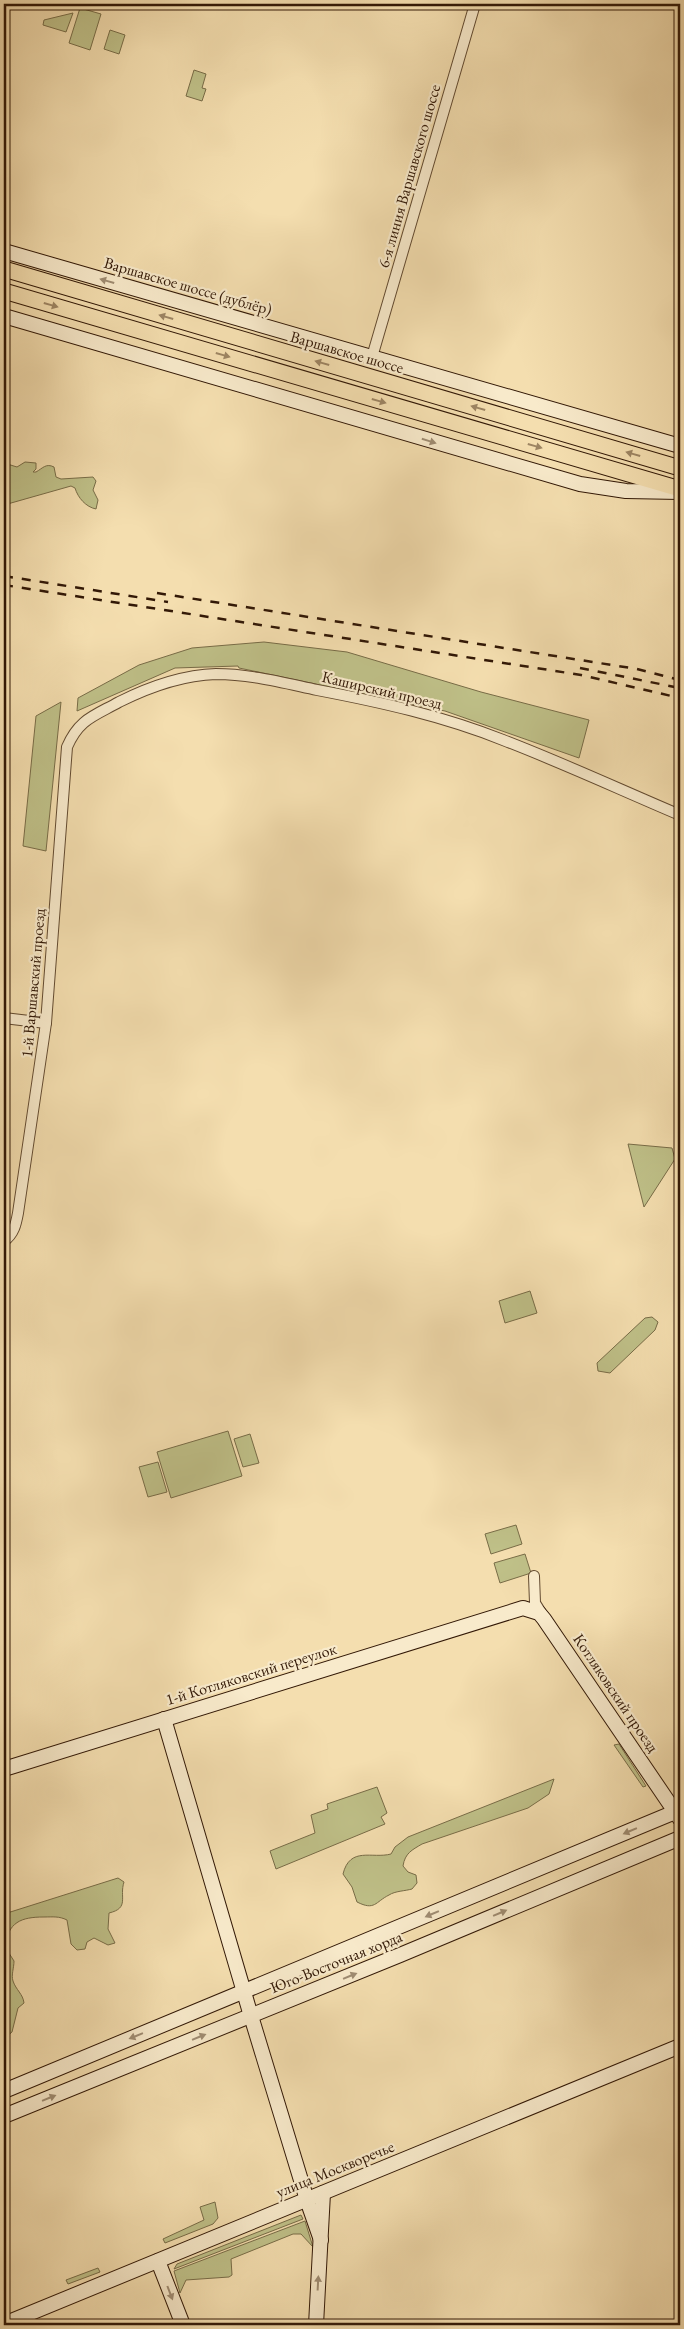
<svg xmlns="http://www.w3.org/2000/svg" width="684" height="2329" font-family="'EB Garamond',serif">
	<rect width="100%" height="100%" fill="#f4deaf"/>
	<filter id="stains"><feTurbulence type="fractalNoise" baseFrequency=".004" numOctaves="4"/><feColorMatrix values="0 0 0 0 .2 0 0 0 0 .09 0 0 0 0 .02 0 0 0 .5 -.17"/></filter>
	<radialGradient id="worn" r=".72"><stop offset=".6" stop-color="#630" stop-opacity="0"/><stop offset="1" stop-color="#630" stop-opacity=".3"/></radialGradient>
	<g fill="#bfc088" stroke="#786c47">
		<polygon points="80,8 101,14 90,50 69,43"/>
		<polygon points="73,13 66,32 43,25 44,20"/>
		<polygon points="110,30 125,35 119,54 104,49"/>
		<polygon points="194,70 206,74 202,88 206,89 202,101 186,96"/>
		<path d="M25 462 36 463V469L33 472H36C43 468 46 463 54 467L56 477 61 479 93 477 96 481 93 490 98 500 96 509C86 507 78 498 75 488L71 486 4 505V463L17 467Z"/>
		<polygon points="264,642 347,652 481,692 589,720 579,758 445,711 239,668 238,666 175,668 77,711 78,698 139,665 192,648"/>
		<polygon points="61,702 46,851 23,846 36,716"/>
		<polygon points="628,1144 672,1148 675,1159 644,1207"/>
		<polygon points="530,1291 537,1313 505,1323 499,1301"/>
		<polygon points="652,1317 658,1322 655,1330 610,1373 598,1371 597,1363 645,1318"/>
		<polygon points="228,1431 242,1476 171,1498 157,1452"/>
		<polygon points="250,1434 259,1463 243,1467 234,1439"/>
		<polygon points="158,1462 167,1492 148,1497 139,1467"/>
		<polygon points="516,1525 522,1544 491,1554 485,1534"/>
		<polygon points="525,1554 531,1573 500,1583 494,1563"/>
		<polygon points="619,1744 646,1786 643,1787 614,1745"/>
		<path d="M554 1779 549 1794 528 1808 422 1844C412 1850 405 1853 403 1866L408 1872 416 1875 417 1883 412 1889C405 1891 395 1891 389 1895 375 1902 375 1911 357 1902L352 1887 343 1874C350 1846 372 1859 391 1854L395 1847 408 1837Z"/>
		<polygon points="377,1787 387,1813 381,1817 385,1824 276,1869 270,1851 315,1833 311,1815 328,1809 327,1804"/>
		<path d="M118 1878 124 1882C119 1897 130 1908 109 1913L108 1929 115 1943 108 1945 94 1938 87 1942 85 1949 77 1950 71 1944 67 1920C59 1916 53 1917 44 1917 21 1917 8 1922 5 1947L14 1961C14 1968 11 1975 13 1981 16 1990 23 1994 24 2003L18 2008 12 2032 4 2039V1914Z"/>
		<polygon points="215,2202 218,2218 213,2224 165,2243 163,2239 204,2220 200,2207"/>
		<polygon points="301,2215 303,2219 174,2269 177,2264"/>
		<polygon points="305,2221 313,2247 301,2234 293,2234 231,2259 232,2275 229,2277 186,2280 180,2293 174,2271"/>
		<polygon points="98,2268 100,2272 68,2284 66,2280"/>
	</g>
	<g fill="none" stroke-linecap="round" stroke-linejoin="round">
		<g stroke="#624a30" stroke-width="12">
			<g id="street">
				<polyline points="372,357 475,4"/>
				<polyline points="4,1018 46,1023"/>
				<path d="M4 1241C14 1234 16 1224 18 1213L46 1023 67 747C79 719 94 716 119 702 149 687 183 675 216 674 250 674 284 683 317 690 380 702 443 716 503 740 563 763 621 790 680 815"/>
				<polyline points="534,1576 535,1603 543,1616"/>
			</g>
		</g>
		<g stroke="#321806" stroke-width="16">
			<g id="secondary">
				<polyline points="4,251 680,446"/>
				<polyline points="4,316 580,484 626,491 680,492"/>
				<polyline points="164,1719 251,2016 307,2200 321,2240"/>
				<polyline points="4,1769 523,1608 539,1613 544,1619 680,1819"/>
				<polyline points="4,2091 675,1812"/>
				<polyline points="4,2116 400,1955 680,1838"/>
				<polyline points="158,2261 183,2325"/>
				<polyline points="4,2324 680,2046"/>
				<polyline points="316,2325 323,2193"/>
			</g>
		</g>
		<g stroke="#321806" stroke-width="17">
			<g id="primary">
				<polyline points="4,269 680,468"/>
				<polyline points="4,291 680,489"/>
			</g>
		</g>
		<use href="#street" stroke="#f8eacb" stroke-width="10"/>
		<use href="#secondary" stroke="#f8eacb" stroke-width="14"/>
		<use href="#primary" stroke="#f4deaf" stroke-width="15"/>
		<g stroke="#321806" stroke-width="2.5" stroke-dasharray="9 9" stroke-linecap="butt">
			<polyline points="4,576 168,602"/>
			<polyline points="4,585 581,675 680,698"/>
			<polyline points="157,593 637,669 680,680"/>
			<polyline points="580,668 680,688"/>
		</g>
	</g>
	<defs><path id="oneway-solid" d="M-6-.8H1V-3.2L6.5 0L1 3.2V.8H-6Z" transform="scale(1.25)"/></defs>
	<g fill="#9f8c72">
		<use href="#oneway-solid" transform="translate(107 281) rotate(-164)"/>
		<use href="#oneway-solid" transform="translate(429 441) rotate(17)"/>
		<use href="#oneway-solid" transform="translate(630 1831) rotate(157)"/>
		<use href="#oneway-solid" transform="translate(500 1913) rotate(-23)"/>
		<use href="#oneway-solid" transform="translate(432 1914) rotate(157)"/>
		<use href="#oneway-solid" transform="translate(350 1976) rotate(-22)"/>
		<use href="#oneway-solid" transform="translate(136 2036) rotate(158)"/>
		<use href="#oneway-solid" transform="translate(199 2037) rotate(-22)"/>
		<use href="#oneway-solid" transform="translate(49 2098) rotate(-22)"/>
		<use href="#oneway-solid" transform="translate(318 2283) rotate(-87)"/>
		<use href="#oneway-solid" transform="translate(170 2293) rotate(69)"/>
	</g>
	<g fill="#9d8563">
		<use href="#oneway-solid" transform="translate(51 305) rotate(16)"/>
		<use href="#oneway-solid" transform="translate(166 317) rotate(-164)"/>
		<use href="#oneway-solid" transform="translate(223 355) rotate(16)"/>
		<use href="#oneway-solid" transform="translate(322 363) rotate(-164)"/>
		<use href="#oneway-solid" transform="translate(379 401) rotate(16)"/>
		<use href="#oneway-solid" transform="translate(478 408) rotate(-164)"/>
		<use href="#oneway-solid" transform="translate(535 446) rotate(16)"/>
		<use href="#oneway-solid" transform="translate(633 454) rotate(-164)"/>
	</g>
	<g text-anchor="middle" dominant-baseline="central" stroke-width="4.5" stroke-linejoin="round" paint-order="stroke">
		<g font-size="16" fill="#321806" stroke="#f8eacb">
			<text transform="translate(409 176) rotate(-74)">6-я линия Варшавского шоссе</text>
			<text transform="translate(188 286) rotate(16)">Варшавское шоссе (дублёр)</text>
			<text transform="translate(347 352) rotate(16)">Варшавское шоссе</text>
			<text transform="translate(382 690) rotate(13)">Каширский проезд</text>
			<text transform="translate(33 983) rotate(-85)">1-й Варшавский проезд</text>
			<text transform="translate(251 1674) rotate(-17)">1-й Котляковский переулок</text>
			<text transform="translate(616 1693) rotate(56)">Котляковский проезд</text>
			<text transform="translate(336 1962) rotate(-22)">Юго-Восточная хорда</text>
			<text transform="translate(335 2169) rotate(-22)">улица Москворечье</text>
		</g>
	</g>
	<rect width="684" height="2329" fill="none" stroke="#f4deaf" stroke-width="20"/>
	<rect x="5" y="5" width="674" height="2319" fill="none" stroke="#321806" stroke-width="2.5"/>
	<rect x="10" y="10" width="664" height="2309" fill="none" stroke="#321806"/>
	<rect width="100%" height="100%" filter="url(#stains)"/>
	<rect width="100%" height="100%" fill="url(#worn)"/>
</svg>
